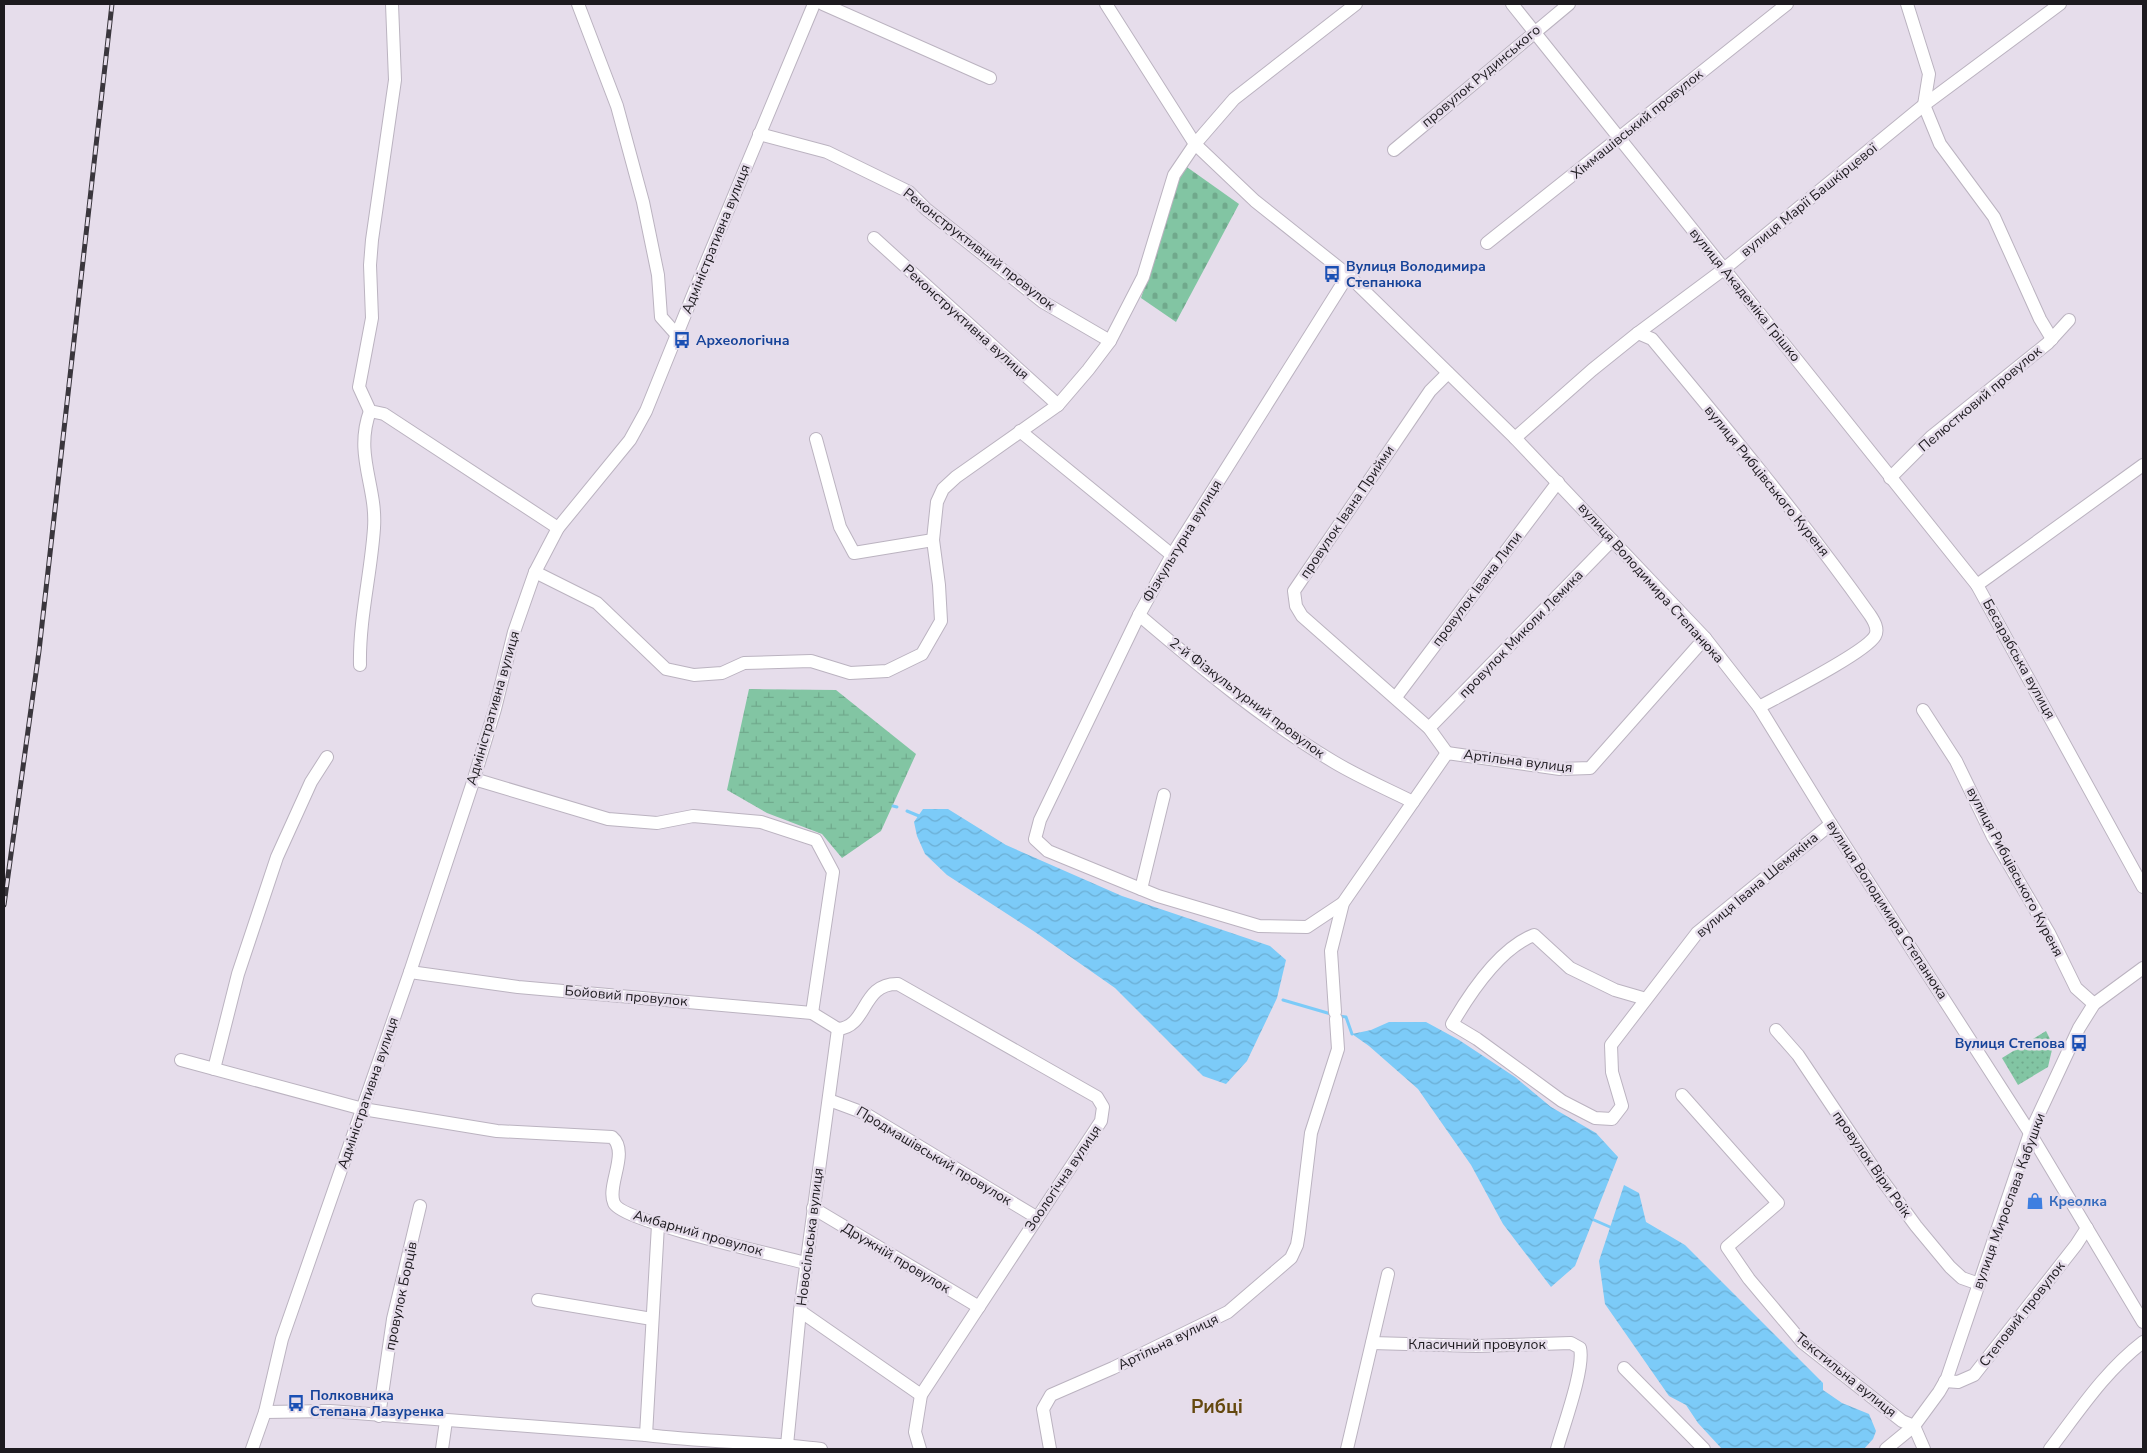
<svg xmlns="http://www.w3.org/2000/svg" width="2147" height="1453" font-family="'Nunito Sans',sans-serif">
	<defs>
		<pattern id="wetland-marsh" width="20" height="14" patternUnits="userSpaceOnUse" patternTransform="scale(1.25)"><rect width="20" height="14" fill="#82c5a3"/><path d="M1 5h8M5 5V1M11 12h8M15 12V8" fill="none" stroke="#70a98c"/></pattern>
		<pattern id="cemetery-stones" width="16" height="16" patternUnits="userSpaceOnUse" patternTransform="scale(1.25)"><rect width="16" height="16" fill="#82c5a3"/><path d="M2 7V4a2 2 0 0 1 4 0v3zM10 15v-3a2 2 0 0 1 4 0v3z" fill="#70a98c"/></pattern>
		<pattern id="park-dots" width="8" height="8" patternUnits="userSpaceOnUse" patternTransform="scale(1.25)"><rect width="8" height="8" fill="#82c5a3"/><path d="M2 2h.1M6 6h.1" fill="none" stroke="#70a98c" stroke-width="1.8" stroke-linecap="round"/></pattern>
		<pattern id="water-waves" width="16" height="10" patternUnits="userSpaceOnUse" patternTransform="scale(1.25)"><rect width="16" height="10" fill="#7ccbf8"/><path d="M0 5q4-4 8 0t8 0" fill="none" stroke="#6baed4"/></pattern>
	</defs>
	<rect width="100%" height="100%" fill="#e6ddeb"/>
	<polygon fill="url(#wetland-marsh)" points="749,689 836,690 916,754 881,831 842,858 822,834 767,813 727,790"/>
	<polygon fill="url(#cemetery-stones)" points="1184,165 1239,204 1176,322 1141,298"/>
	<polygon fill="url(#park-dots)" points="2046,1031 2053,1045 2048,1067 2018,1085 2002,1058"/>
	<g fill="url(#water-waves)">
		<polygon points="923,809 948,809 1006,845 1122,896 1270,946 1286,960 1277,998 1247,1061 1226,1084 1203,1076 1115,988 1035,932 947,875 925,854 917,836 914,822"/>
		<polygon points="1389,1022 1426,1022 1459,1040 1515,1077 1551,1107 1596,1133 1618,1157 1575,1266 1551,1287 1503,1224 1471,1165 1418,1089 1369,1046 1352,1034 1371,1030"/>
		<polygon points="1624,1185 1639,1193 1646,1222 1685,1245 1823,1383 1823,1390 1842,1403 1869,1414 1876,1431 1873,1439 1864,1449 1722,1449 1698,1423 1686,1405 1669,1396 1605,1304 1599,1261"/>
	</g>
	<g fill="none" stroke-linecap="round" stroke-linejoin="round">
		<g stroke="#7ccbf8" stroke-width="3">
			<polyline points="893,806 897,807"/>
			<polyline points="907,811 919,816"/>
			<polyline points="1283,1000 1331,1014"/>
			<polyline points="1339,1016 1346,1017 1352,1034"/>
			<polyline points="1594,1220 1610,1227"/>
		</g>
		<g stroke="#bbb3c0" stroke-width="14">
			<g id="minor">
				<polyline points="392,4 395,80 372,240 370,265 372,318 359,387 370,411 384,414 558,528"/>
				<polyline points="578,4 617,106 643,202 658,275 661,317 677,335"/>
				<polyline points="823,4 990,78"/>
				<polyline points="1106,4 1195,144 1255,201 1348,275 1515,438 1705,638 1759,707 1831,824 2030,1133 2143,1322"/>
				<polyline points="1512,4 1977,585 2143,887"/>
				<polyline points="1907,4 1929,74 1924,105 1940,144 1994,217 2040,319 2052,339"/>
				<polyline points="759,134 827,152 909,192 926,209 1043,302 1110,341"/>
				<polyline points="1394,150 1569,4"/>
				<polyline points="874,238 1058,405"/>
				<polyline points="1487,243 1787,4"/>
				<path d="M1638 333 1652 339C1727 429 1802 519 1870 615 1874 621 1879 629 1875 636 1865 653 1781 695 1759 707"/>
				<polyline points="1020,431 1172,555"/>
				<polyline points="1515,438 1592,370 1638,333 1724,269 1924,105 2060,4"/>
				<polyline points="816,439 840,527 854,553 933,540"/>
				<polyline points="1890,478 1931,437 2048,343 2069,320"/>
				<polyline points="535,572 597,603 666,669 694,675 722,673 744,663 811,661 850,673 887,671 922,654 941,621 939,585 933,540 937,502 943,489 956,477 1058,405 1088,370 1110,341 1143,277 1174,175 1195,144 1234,99 1356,4"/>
				<polyline points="1977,585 2143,465"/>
				<path d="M1139 615C1200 667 1265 721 1334 762 1359 777 1387 789 1413 802"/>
				<path d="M360 665C359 619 371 574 374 528 377 486 354 455 370 411"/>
				<polyline points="1396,697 1558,482"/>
				<polyline points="1923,710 1956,761 1993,837 2049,933 2076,988 2094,1004"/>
				<polyline points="1429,728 1612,540"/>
				<polyline points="1447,753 1429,728 1302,616 1296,606 1294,591 1430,391 1448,373"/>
				<polyline points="474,779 608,819 657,823 693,816 761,822 816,840 833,872 812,1013"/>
				<polyline points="1141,889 1164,795"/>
				<polyline points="1343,903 1307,927 1259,926 1158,896 1048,851 1035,839 1040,820 1139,615 1172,555 1348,275"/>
				<polyline points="410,972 518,987 812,1013 838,1029"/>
				<path d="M1646 999 1615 990 1570 968 1534 935C1500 948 1470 993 1452 1024L1477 1039 1562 1101 1595 1118 1612 1119 1622 1106 1612 1072 1611 1045 1697 933 1831 824"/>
				<polyline points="1335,1012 1331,951 1343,903 1447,753 1560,769 1590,768 1705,638"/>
				<path d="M838 1029C868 1027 861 983 898 984L1097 1097 1103 1107 1101 1121 921 1395 915 1432 920 1449"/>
				<polyline points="1776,1030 1798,1055 1877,1173 1916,1226 1950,1267 1962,1278 1979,1284"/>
				<path d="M181 1060 363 1109 497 1131 612 1137C630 1152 606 1186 614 1203 621 1221 779 1256 806 1263"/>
				<polyline points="214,1069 238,974 277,857 311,782 327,757"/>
				<polyline points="1682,1095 1778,1203 1727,1247 1749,1279 1802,1342 1902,1421 1914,1426"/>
				<polyline points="829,1100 864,1113 1036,1217"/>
				<polyline points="813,1208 979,1307"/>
				<polyline points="538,1300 652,1319"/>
				<polyline points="800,1311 921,1395"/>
				<path d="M1372 1343 1477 1346 1571 1343 1580 1348C1585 1368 1563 1427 1557 1449"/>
				<polyline points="1624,1368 1704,1449"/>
				<polyline points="1945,1381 1958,1382 1974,1375 2076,1245 2087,1228"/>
				<path d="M265 1412 330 1411 646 1435C704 1442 763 1442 821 1449"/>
				<polyline points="379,1416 393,1319 420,1206"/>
				<polyline points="1914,1426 1924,1449"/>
				<polyline points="646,1435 658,1225"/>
				<polyline points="787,1445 800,1311 838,1029"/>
				<polyline points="252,1449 265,1412 282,1339 410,972 473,782 495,709 514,632 535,572 558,528 630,440 646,411 703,270 814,4"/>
				<polyline points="442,1449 446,1421"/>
				<polyline points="1050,1449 1043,1409 1051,1395 1113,1368 1228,1312 1291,1258 1297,1245 1299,1233 1311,1133 1338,1049 1336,1019"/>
				<polyline points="1347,1449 1388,1274"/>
				<polyline points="1886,1449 1914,1426 1939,1392 1947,1378 2030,1133 2079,1028 2094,1004 2143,968"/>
				<path d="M2050 1449C2079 1411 2105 1371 2143 1342"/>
			</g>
		</g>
		<use href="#minor" stroke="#fff" stroke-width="12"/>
		<g stroke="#3a363d" stroke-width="5">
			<polyline id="rail" points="4,905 39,651 112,4"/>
		</g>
		<use href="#rail" stroke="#e6ddeb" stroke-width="3" stroke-dasharray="9" stroke-linecap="butt"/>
	</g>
	<defs>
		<g id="bus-bare" transform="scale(1.35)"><path d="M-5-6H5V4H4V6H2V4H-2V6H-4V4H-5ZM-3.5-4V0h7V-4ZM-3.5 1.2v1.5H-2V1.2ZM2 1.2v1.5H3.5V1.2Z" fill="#1a4fb4" stroke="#e6ddeb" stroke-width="2.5" paint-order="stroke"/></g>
		<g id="shop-bare" transform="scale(1.35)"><path d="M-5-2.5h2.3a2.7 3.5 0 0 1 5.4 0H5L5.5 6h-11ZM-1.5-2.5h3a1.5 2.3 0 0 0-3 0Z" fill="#3f7fe0" stroke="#e6ddeb" stroke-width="2.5" paint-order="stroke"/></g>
	</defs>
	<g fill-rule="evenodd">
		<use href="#bus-bare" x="1332" y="274"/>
		<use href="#bus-bare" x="682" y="340"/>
		<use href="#bus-bare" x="2079" y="1043"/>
		<use href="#shop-bare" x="2035" y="1201"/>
		<use href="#bus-bare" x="296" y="1403"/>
	</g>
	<g text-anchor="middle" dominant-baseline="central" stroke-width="5" stroke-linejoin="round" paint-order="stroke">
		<g font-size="14" fill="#1d1a1f" stroke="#e6ddeb">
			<text transform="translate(1481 76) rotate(-40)">провулок Рудинського</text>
			<text transform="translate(1637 124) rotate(-39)">Хіммашівський провулок</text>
			<text transform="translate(1809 200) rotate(-39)">вулиця Марії Башкірцевої</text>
			<text transform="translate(716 239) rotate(-68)">Адміністративна вулиця</text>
			<text transform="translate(979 249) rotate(38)">Реконструктивний провулок</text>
			<text transform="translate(1745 295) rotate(51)">вулиця Академіка Грішко</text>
			<text transform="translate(966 322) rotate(42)">Реконструктивна вулиця</text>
			<text transform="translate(1980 399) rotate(-40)">Пелюстковий провулок</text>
			<text transform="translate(1767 481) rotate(51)">вулиця Рибцівського Куреня</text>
			<text transform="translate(1347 512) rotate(-56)">провулок Івана Прийми</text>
			<text transform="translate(1182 541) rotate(-59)">Фізкультурна вулиця</text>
			<text transform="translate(1651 583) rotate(48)">вулиця Володимира Степанюка</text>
			<text transform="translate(1477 589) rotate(-53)">провулок Івана Липи</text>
			<text transform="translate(1521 634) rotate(-46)">провулок Миколи Лемика</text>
			<text transform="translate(2019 659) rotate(61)">Бесарабська вулиця</text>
			<text transform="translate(1247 698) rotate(37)">2-й Фізкультурний провулок</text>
			<text transform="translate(493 708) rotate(-74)">Адміністративна вулиця</text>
			<text transform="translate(1518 761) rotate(7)">Артільна вулиця</text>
			<text transform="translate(2015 872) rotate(62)">вулиця Рибцівського Куреня</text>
			<text transform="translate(1757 885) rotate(-40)">вулиця Івана Шемякіна</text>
			<text transform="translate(1887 910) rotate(57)">вулиця Володимира Степанюка</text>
			<text transform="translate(626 996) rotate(5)">Бойовий провулок</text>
			<text transform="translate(368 1093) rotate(-71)">Адміністративна вулиця</text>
			<text transform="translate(934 1156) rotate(31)">Продмашівський провулок</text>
			<text transform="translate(1872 1164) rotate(55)">провулок Віри Роїк</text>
			<text transform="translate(1063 1178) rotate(-56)">Зоологічна вулиця</text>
			<text transform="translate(2009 1201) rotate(-70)">вулиця Мирослава Кабушки</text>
			<text transform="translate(698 1233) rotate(16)">Амбарний провулок</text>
			<text transform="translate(810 1237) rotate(-83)">Новосільська вулиця</text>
			<text transform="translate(896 1258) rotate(31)">Дружній провулок</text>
			<text transform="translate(401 1296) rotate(-78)">провулок Борців</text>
			<text transform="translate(2022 1314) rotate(-52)">Степовий провулок</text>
			<text transform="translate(1168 1342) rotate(-26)">Артільна вулиця</text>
			<text x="1477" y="1344">Класичний провулок</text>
			<text transform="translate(1846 1375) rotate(39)">Текстильна вулиця</text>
		</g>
		<g font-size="14" font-weight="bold" fill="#164399" stroke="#e6ddeb" text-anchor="start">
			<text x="1346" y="266">Вулиця Володимира<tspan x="1346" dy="16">Степанюка</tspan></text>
			<text x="696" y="340">Археологічна</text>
			<text x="2065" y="1043" text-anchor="end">Вулиця Степова</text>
			<text x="310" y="1395">Полковника<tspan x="310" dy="16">Степана Лазуренка</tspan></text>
		</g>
		<g font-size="14" font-weight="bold" fill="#366cbe" stroke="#e6ddeb" text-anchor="start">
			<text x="2049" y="1201">Креолка</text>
		</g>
		<g font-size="19" font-weight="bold" fill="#64480e" stroke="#e6ddeb">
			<text x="1217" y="1407">Рибці</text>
		</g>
	</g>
	<rect width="2147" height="1453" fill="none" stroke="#1d1a1f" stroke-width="10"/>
</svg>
